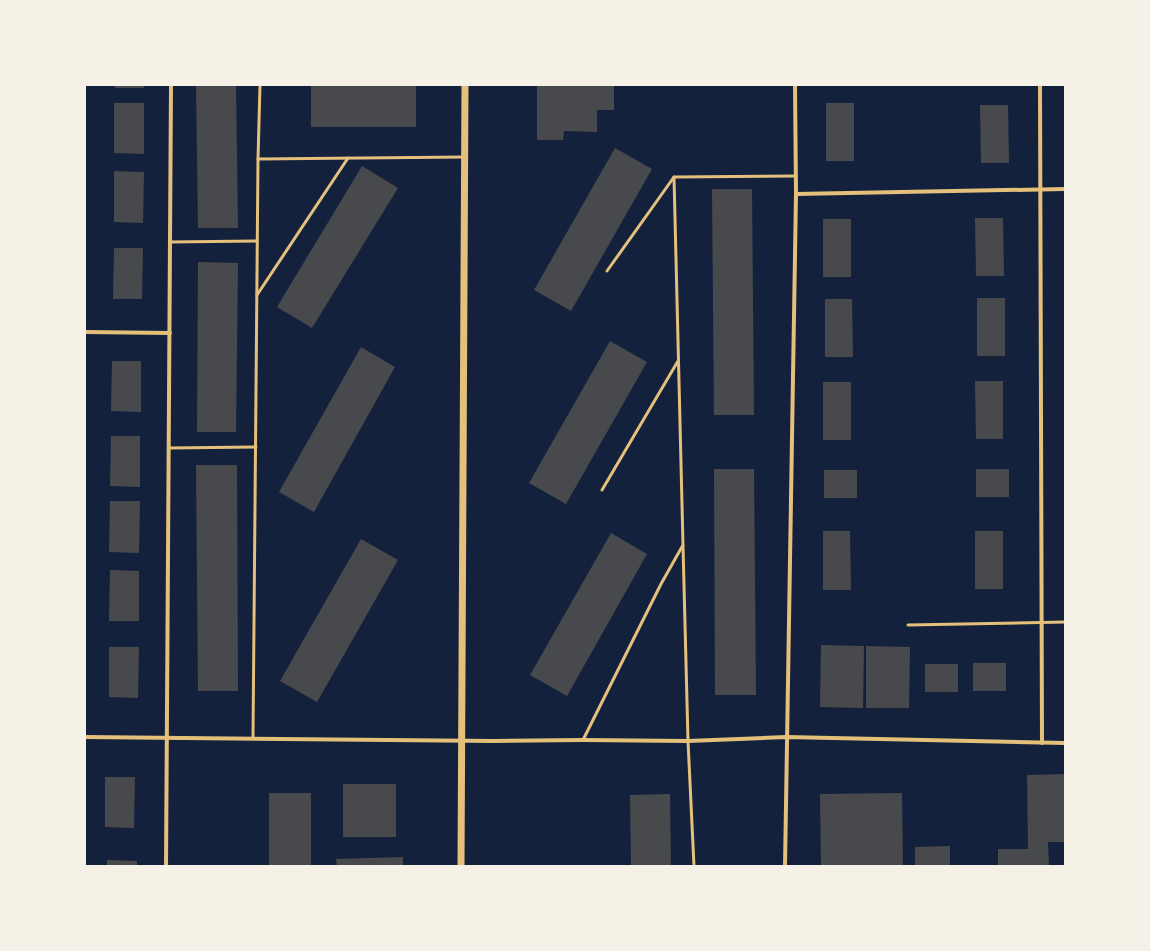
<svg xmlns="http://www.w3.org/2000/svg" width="1150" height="951" font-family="Roboto,sans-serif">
	<rect width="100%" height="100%" fill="#14213d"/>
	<g fill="#48494c">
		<rect x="115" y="85" width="29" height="3"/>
		<polygon points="196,85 236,85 238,228 198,228"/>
		<rect x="311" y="85" width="105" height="42"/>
		<polygon points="537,85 614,85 614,110 597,110 597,132 564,131 563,140 537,140"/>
		<polygon points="114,103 144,103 144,154 114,153"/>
		<rect x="826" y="103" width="28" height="58"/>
		<polygon points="980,105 1008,105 1009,163 981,163"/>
		<polygon points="615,148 652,169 571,311 534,290"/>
		<polygon points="362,166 398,188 312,328 277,307"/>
		<polygon points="114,171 144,172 143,223 114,222"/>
		<polygon points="712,189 752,189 754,415 714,415"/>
		<polygon points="975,218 1003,218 1004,276 976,276"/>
		<rect x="823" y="219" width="28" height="58"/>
		<polygon points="114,248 143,248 142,299 113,299"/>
		<polygon points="198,262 238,263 236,432 197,432"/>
		<rect x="977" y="298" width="28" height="58"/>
		<polygon points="825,299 852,299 853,357 825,357"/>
		<polygon points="610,341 647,362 566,504 529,483"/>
		<polygon points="361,347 395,367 314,512 279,492"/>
		<polygon points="112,361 141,361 141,412 111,411"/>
		<polygon points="975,381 1003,381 1003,439 976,439"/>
		<rect x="823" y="382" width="28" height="58"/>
		<polygon points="111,436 140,436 140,487 110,486"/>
		<polygon points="196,465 237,465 238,691 198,691"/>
		<polygon points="714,469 754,469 756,695 715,695"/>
		<rect x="976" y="469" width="33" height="28"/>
		<rect x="824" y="470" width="33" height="28"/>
		<polygon points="110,501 140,501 139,553 109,552"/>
		<polygon points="823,531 850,531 851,590 823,590"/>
		<rect x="975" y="531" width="28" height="58"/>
		<polygon points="611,533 647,554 567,696 530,675"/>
		<polygon points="361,539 398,560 317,702 280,681"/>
		<polygon points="110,570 139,571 139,621 109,621"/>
		<polygon points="821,645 864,646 863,708 820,707"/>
		<polygon points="866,646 910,647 909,708 866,708"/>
		<polygon points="109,647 139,647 138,698 109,697"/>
		<rect x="973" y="663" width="33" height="28"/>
		<rect x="925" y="664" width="33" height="28"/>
		<polygon points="1065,774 1065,842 1048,842 1049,866 998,866 998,849 1028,849 1027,775"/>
		<polygon points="105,777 135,777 134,828 105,827"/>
		<rect x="343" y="784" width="53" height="53"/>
		<rect x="269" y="793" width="42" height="73"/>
		<polygon points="902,793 903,866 821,866 820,794"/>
		<polygon points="670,794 671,866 631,866 630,795"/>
		<polygon points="950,846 950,866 915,866 915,847"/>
		<polygon points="403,857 403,866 337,866 336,859"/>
		<polygon points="107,860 137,861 137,866 107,866"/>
	</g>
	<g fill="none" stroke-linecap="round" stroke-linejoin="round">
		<g stroke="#e5c07b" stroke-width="3">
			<polyline points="258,159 260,85"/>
			<polyline points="170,242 257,241"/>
			<polyline points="607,271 674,177"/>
			<polyline points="257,295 348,158"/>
			<polyline points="169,448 256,447"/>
			<polyline points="602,490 678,361"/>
			<polyline points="683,546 688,741 694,866"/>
			<polyline points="908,625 1065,622"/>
			<polyline points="253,738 258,159 465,157"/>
			<polyline points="583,740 661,584 683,545 674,177 795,176"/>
		</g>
		<g stroke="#e5c07b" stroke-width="4">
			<polyline points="1040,85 1042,743"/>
			<polyline points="796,194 1065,189"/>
			<polyline points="85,332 170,333"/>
			<polyline points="85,737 494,741 583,740 688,741 786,737 1065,743"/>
			<polyline points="166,866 171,85"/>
			<polyline points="785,866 796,194 795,85"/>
		</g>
		<polyline stroke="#e5c07b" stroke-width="7" points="461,866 465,85"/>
	</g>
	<rect width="1150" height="951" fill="none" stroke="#f6f1e7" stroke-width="172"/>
</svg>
